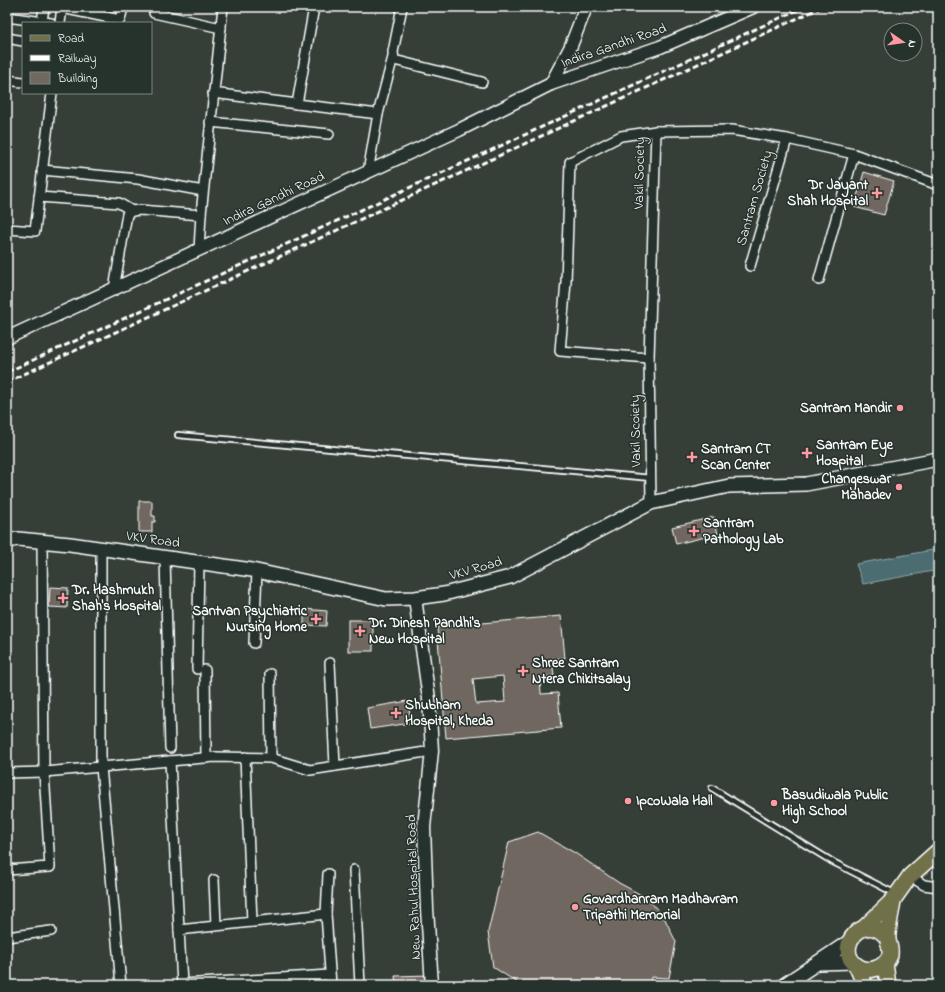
<svg xmlns="http://www.w3.org/2000/svg" width="945" height="992" font-family="'Indie Flower',sans-serif">
	<rect width="100%" height="100%" fill="#353e37"/>
	<filter id="ink" filterUnits="userSpaceOnUse"><feTurbulence type="fractalNoise" baseFrequency=".025" numOctaves="2"/><feDisplacementMap in="SourceGraphic" scale="8" xChannelSelector="R" yChannelSelector="G"/><feConvolveMatrix kernelMatrix="1 2 1 2 8 2 1 2 1" color-interpolation-filters="sRGB"/></filter>
	<g filter="url(#ink)">
		<polygon fill="#4b6c71" stroke="#93a7aa" points="938,549 938,570 863,584 856,564"/>
		<g fill="#706861" stroke="#fff" fill-rule="evenodd">
			<polygon points="864,172 894,181 884,215 854,207"/>
			<polygon points="139,501 152,501 152,516 155,516 155,522 152,522 152,532 139,532"/>
			<polygon points="714,517 718,534 676,544 672,527"/>
			<polygon points="50,587 68,588 67,608 49,607"/>
			<polygon points="304,609 327,611 326,626 304,625"/>
			<path d="M561 616 565 658 552 659 554 676 540 677 541 694 558 693 561 728 446 738 437 627ZM503 676 505 702 476 704 473 679Z"/>
			<rect x="348" y="620" width="25" height="31"/>
			<polygon points="408,701 411,723 370,729 367,708"/>
			<polygon points="538,832 575,853 619,883 647,898 664,917 676,942 669,978 651,977 650,985 521,985 493,967 488,932 509,842"/>
			<polygon points="429,975 430,985 396,985 395,976"/>
		</g>
		<g fill="none" stroke-linecap="round" stroke-linejoin="round">
			<g stroke="#fff" stroke-width="8">
				<g id="service">
					<polyline points="178,435 651,478"/>
					<polyline points="712,788 833,862 894,893"/>
				</g>
			</g>
			<g stroke="#fff" stroke-width="12">
				<g id="minor">
					<polyline points="314,7 297,104 378,114 368,172"/>
					<polyline points="402,7 393,52 394,60 482,82"/>
					<polyline points="62,8 120,20 123,7"/>
					<polyline points="154,13 221,28"/>
					<polyline points="7,17 51,23"/>
					<polyline points="42,22 44,7"/>
					<polyline points="60,23 62,7"/>
					<polyline points="7,38 23,41"/>
					<polyline points="7,80 23,82"/>
					<polyline points="213,93 297,104"/>
					<polyline points="378,114 393,57"/>
					<polyline points="210,122 329,134"/>
					<polygon points="656,131 649,358 560,351 566,282 570,162 621,136"/>
					<polyline points="656,131 732,130 787,139 854,154 819,280"/>
					<polyline points="854,154 938,185"/>
					<polyline points="42,170 138,179 203,191"/>
					<polyline points="39,197 119,203 132,211"/>
					<polyline points="7,229 35,231 52,93"/>
					<polyline points="199,250 201,214 223,7"/>
					<polyline points="750,266 787,139"/>
					<polyline points="114,289 127,214 132,211 140,210 201,215"/>
					<polyline points="649,358 651,503"/>
					<polyline points="101,549 101,767 121,985"/>
					<polyline points="165,558 170,748"/>
					<polyline points="254,643 257,571"/>
					<polyline points="330,663 335,766"/>
					<polyline points="197,669 199,562"/>
					<polyline points="205,670 206,758"/>
					<polyline points="270,674 271,758"/>
					<polyline points="245,757 252,922"/>
					<polyline points="170,761 182,985"/>
					<polyline points="7,773 44,772 215,757 271,758 310,770 432,751"/>
					<polyline points="7,870 50,867 44,772 42,541"/>
					<polyline points="354,870 360,985"/>
					<polyline points="328,874 326,914 331,985"/>
					<polyline points="910,876 924,885 938,887"/>
					<polyline points="214,880 216,925"/>
					<polyline points="179,930 326,914"/>
					<polyline points="7,937 51,931"/>
					<polyline points="182,984 329,975"/>
				</g>
			</g>
			<g stroke="#fff" stroke-width="15">
				<g id="tertiary">
					<polyline points="551,84 570,48 586,7"/>
					<polyline points="7,338 459,130 551,84 660,47 753,7"/>
					<polyline points="415,598 429,699 432,751 424,827 427,909 432,985"/>
				</g>
			</g>
			<g stroke="#fff" stroke-width="16">
				<g id="secondary">
					<polyline points="7,541 18,539 70,544 252,570 386,599 415,598 444,594 510,577 651,503 729,486 806,484 938,459"/>
					<polyline points="819,963 854,962"/>
					<polyline points="784,985 850,941"/>
				</g>
			</g>
			<g stroke="#fff" stroke-width="18">
				<g id="primary">
					<polyline points="864,928 893,900 910,876 938,851"/>
					<path d="M888 939C866 908 832 948 857 966 869 974 885 968 890 955 891 949 889 945 888 940 887 927 892 912 893 900"/>
					<polyline points="885,963 888,985"/>
					<polyline points="856,965 865,985"/>
				</g>
			</g>
			<use href="#service" stroke="#26332d" stroke-width="4.5"/>
			<use href="#minor" stroke="#26332d" stroke-width="9"/>
			<use href="#tertiary" stroke="#26332d" stroke-width="12"/>
			<use href="#secondary" stroke="#26332d" stroke-width="13"/>
			<use href="#primary" stroke="#70704a" stroke-width="15"/>
			<g stroke="#fff" stroke-width="3" stroke-dasharray="6 3" stroke-linecap="butt">
				<polyline points="7,372 804,7"/>
				<polyline points="7,382 822,7"/>
			</g>
		</g>
	</g>
	<g fill="#ff9aa2" stroke="#26332d" stroke-width="1.5">
		<path d="M875 187h4v4h4v4h-4v4h-4v-4h-4v-4h4z"/>
		<circle cx="900" cy="408" r="4"/>
		<path d="M805 447h4v4h4v4h-4v4h-4v-4h-4v-4h4z"/>
		<path d="M690 451h4v4h4v4h-4v4h-4v-4h-4v-4h4z"/>
		<circle cx="899" cy="487" r="4"/>
		<path d="M692 525h4v4h4v4h-4v4h-4v-4h-4v-4h4z"/>
		<path d="M61 592h4v4h4v4h-4v4h-4v-4h-4v-4h4z"/>
		<path d="M314 613h4v4h4v4h-4v4h-4v-4h-4v-4h4z"/>
		<path d="M358 625h4v4h4v4h-4v4h-4v-4h-4v-4h4z"/>
		<path d="M521 665h4v4h4v4h-4v4h-4v-4h-4v-4h4z"/>
		<path d="M394 707h4v4h4v4h-4v4h-4v-4h-4v-4h4z"/>
		<circle cx="628" cy="801" r="4"/>
		<circle cx="774" cy="803" r="4"/>
		<circle cx="575" cy="907" r="4"/>
	</g>
	<g text-anchor="middle" dominant-baseline="central" stroke-width="3" stroke-linejoin="round" paint-order="stroke">
		<g font-size="14" fill="#fff" stroke="#26332d">
			<text transform="translate(614 46) rotate(-19)">Indira Gandhi Road</text>
			<text transform="translate(640 173) rotate(-89)">Vakil Society</text>
			<text transform="translate(755 198) rotate(-74)">Santram Society</text>
			<text transform="translate(274 199) rotate(-25)">Indira Gandhi Road</text>
			<text transform="translate(636 431) rotate(-91)">Vakil Scoiety</text>
			<text transform="translate(153 540) rotate(8)">VKV Road</text>
			<text transform="translate(476 569) rotate(-16)">VKV Road</text>
			<text transform="translate(414 887) rotate(-92)">New Rahul Hospital Road</text>
		</g>
		<g font-size="14" font-weight="bold" fill="#fff" stroke="#26332d" text-anchor="start">
			<text x="868" y="185" text-anchor="end">Dr Jayant<tspan x="868" dy="16">Shah Hospital</tspan></text>
			<text x="892" y="408" text-anchor="end">Santram Mandir</text>
			<text x="816" y="445">Santram Eye<tspan x="816" dy="16">Hospital</tspan></text>
			<text x="701" y="449">Santram CT<tspan x="701" dy="16">Scan Center</tspan></text>
			<text x="891" y="479" text-anchor="end">Changeswar<tspan x="891" dy="16">Mahadev</tspan></text>
			<text x="703" y="523">Santram<tspan x="703" dy="16">Pathology Lab</tspan></text>
			<text x="72" y="590">Dr. Hashmukh<tspan x="72" dy="16">Shah's Hospital</tspan></text>
			<text x="307" y="611" text-anchor="end">Santvan Psychiatric<tspan x="307" dy="16">Nursing Home</tspan></text>
			<text x="369" y="623">Dr. Dinesh Pandhi's<tspan x="369" dy="16">New Hospital</tspan></text>
			<text x="532" y="663">Shree Santram<tspan x="532" dy="16">Ntera Chikitsalay</tspan></text>
			<text x="405" y="705">Shubham<tspan x="405" dy="16">Hospital, Kheda</tspan></text>
			<text x="782" y="795">Basudiwala Public<tspan x="782" dy="16">High School</tspan></text>
			<text x="636" y="801">IpcoWala Hall</text>
			<text x="583" y="899">Govardhanram Madhavram<tspan x="583" dy="16">Tripathi Memorial</tspan></text>
		</g>
	</g>
	<rect width="945" height="992" fill="none" stroke="#26332d" stroke-width="24"/>
	<rect x="12" y="12" width="921" height="968" fill="none" stroke="#fff" stroke-width="1.5" filter="url(#ink)"/>
	<rect x="22" y="22" width="130" height="72" fill="#26332d" stroke="#7d8581"/>
	<rect x="30" y="35" width="20" height="6" fill="#70704a" stroke="#7d8581"/>
	<text x="58" y="42" font-size="12" fill="#ffffff">Road</text>
	<rect x="30" y="55" width="20" height="6" fill="#ffffff" stroke="#7d8581"/>
	<text x="58" y="62" font-size="12" fill="#ffffff">Railway</text>
	<rect x="30" y="72" width="20" height="12" fill="#706861" stroke="#7d8581"/>
	<text x="58" y="82" font-size="12" fill="#ffffff">Building</text>
	<g transform="translate(903 42) rotate(103)"><circle r="19" fill="#26332d" stroke="#7d8581"/>
	<path d="M0-3L7 15L0 10L-7 15Z" fill="#ff9aa2"/>
	<text y="-6" font-size="11" font-weight="bold" text-anchor="middle" fill="#ffffff">N</text>
	</g>
</svg>
